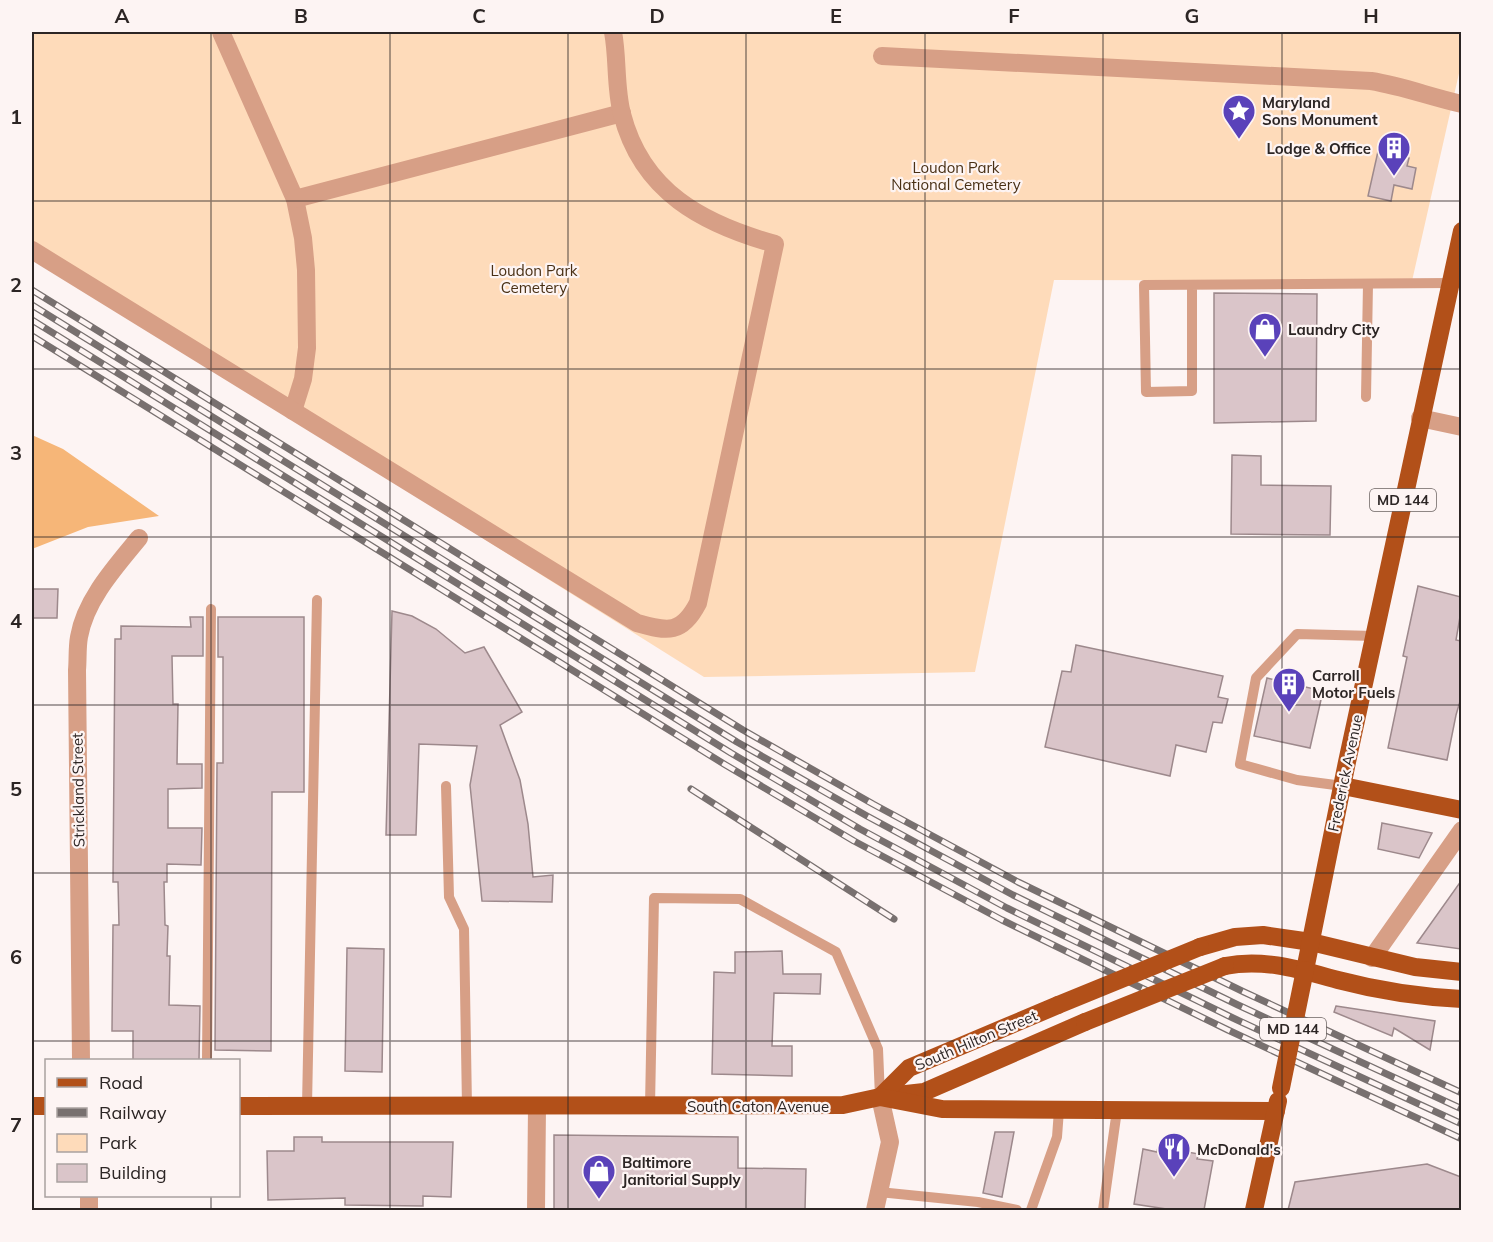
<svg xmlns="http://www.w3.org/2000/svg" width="1493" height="1242" font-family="Mulish,sans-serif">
	<rect width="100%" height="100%" fill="#fdf4f3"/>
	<polygon fill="#fedbba" points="32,32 1461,32 1462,60 1412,281 1054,280 975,672 704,677 32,255"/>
	<polygon fill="#f6b678" points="32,435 63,449 159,516 88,527 32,549"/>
	<g fill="#dac5c9" stroke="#9d898c" stroke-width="1.5">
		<polygon points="1379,147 1402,152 1401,156 1409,158 1407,166 1416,168 1412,189 1394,185 1391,201 1368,196"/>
		<polygon points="1214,293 1317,294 1316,421 1214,423"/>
		<polygon points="1232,455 1261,456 1261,485 1331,486 1330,535 1231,534"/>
		<polygon points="1418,586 1461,597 1461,611 1456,640 1461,641 1461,698 1456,715 1447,760 1388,748 1407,657 1403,656"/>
		<polygon points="32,589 58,589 57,618 32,618"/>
		<polygon points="392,611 412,616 436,629 465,653 484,647 522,712 500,725 520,780 528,824 533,877 553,875 552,902 482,901 470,785 477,746 419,744 416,835 386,835"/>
		<polygon points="190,617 203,617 203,656 172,656 173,704 178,704 177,764 202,764 202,788 168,789 168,828 202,828 201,865 167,864 167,882 164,882 165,925 168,926 167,956 170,956 169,1005 200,1006 199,1060 133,1060 133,1031 112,1031 113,925 119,925 118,882 113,882 115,639 121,639 121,626 191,627"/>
		<polygon points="218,617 304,617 304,792 272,792 271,1051 215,1050 217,763 223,763 223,657 218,657"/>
		<polygon points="1076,645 1223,676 1218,697 1228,699 1222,723 1213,722 1206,752 1176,745 1170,776 1045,747 1062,671 1071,672"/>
		<polygon points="1267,678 1323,691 1310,748 1254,736"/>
		<polygon points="1382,823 1432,833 1419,858 1378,849"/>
		<polygon points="1461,881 1461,949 1417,943"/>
		<polygon points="347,948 384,949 382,1072 345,1071"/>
		<polygon points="782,951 783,974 821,974 820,994 774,993 772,1046 792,1046 792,1076 712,1074 714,972 735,973 735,952"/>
		<polygon points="1336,1006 1435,1021 1430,1050 1394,1028 1392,1036 1334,1012"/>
		<polygon points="995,1132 1014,1132 1002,1197 983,1193"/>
		<polygon points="554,1135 738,1137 738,1168 806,1169 805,1210 554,1210"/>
		<polygon points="294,1137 322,1137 322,1142 453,1142 451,1197 423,1196 423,1206 345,1205 345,1198 268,1200 267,1151 294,1151"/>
		<polygon points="1158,1147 1199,1154 1197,1159 1213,1161 1204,1210 1173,1210 1134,1204 1143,1149 1157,1152"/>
		<polygon points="1427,1164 1461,1177 1461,1210 1288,1210 1295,1182"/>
	</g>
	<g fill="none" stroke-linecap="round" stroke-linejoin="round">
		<g stroke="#d79f86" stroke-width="10">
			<polyline points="1192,285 1192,391 1146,392 1144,285 1450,283"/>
			<polyline points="1366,397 1368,284"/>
			<polyline points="446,786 449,897 464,929 467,1106"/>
			<polyline points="1343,786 1297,780 1240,764 1256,678 1297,634 1374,636"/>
			<polyline points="207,1060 211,609"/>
			<polyline points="307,1106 317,600"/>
			<polyline points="650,1106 654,898 740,899 836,952 878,1049 880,1097"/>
			<polyline points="879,1192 978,1202 1017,1210"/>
			<polyline points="1031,1210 1057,1137 1059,1110"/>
			<polyline points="1103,1210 1117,1110"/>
		</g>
		<g stroke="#d79f86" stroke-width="18">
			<polyline points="221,32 295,199 303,238 306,270 307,348 303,379 293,411"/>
			<path d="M882 56 1371 81C1402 86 1431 97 1462 104"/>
			<polyline points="295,199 622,113"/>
			<path d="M32 250 637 623C668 632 682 634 698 603L775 244C703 224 642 192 622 114 615 87 618 58 613 32"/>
			<polyline points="1420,418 1462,427"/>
			<polyline points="1372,958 1462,830"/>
			<path d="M81 1060 77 670C78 659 77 648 79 637 85 600 116 566 139 538"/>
			<polyline points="89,1210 89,1196"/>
			<polyline points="536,1210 537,1106"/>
			<polyline points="875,1210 890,1142 880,1097"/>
		</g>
		<g stroke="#b25019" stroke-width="18">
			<polyline points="1343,786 1462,810"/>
			<polyline points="1200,947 1235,937 1263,935 1311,942 1415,967 1462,972"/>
			<path d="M1225 966C1264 958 1301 970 1338 980 1376 990 1423 997 1462 999"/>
			<polyline points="1305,970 1347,762 1462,231"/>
			<polyline points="897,1095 924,1092 1085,1022"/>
			<polyline points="880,1097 909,1068 1058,1005"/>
			<polyline points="32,1106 46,1106"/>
			<polyline points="238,1106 843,1105 880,1097 942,1109 1276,1111"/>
			<polyline points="1254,1210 1278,1101"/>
		</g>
		<g stroke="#78706f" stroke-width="7">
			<g id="rail">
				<polyline points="32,290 743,730 873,804 1018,882 1244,992 1462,1093"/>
				<polyline points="32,305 737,742 867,816 1013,895 1238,1005 1462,1109"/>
				<polyline points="32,320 731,753 860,829 1007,908 1233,1018 1462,1124"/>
				<polyline points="32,336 724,764 854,841 1002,920 1228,1030 1462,1139"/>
				<polyline points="691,789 894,919"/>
			</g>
		</g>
		<use href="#rail" stroke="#fdf4f3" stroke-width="4.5" stroke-dasharray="14" stroke-linecap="butt"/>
		<g stroke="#b25019" stroke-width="18">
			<polyline points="1058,1005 1200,947"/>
			<polyline points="1085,1022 1225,966"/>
			<polyline points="1281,1088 1305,970"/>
		</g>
	</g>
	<path fill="none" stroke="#2c2524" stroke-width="1.5" stroke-opacity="0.55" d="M211 32V1060M390 32V1210M568 32V1210M746 32V1210M925 32V1210M1103 32V1210M1282 32V1210M32 201H1462M32 369H1462M32 537H1462M32 705H1462M32 873H1462M32 1041H1462M211 1196V1210"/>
	<defs>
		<g id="sight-pin" transform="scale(1.725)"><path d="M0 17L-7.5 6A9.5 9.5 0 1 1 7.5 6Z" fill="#5a42ba" stroke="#fdf4f3"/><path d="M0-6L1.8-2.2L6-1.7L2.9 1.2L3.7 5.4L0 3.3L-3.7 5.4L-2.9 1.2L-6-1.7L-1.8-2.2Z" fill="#fff"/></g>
		<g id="building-pin" transform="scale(1.725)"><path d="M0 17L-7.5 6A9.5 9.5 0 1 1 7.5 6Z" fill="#5a42ba" stroke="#fdf4f3"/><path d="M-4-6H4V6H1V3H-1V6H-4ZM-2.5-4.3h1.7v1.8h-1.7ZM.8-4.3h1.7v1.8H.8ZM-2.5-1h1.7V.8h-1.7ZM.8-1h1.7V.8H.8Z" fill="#fff"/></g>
		<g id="shop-pin" transform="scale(1.725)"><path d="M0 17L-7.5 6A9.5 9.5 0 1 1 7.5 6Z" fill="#5a42ba" stroke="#fdf4f3"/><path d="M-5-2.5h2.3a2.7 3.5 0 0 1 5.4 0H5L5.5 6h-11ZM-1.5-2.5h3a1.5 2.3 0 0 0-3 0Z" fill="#fff"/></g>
		<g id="restaurant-pin" transform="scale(1.725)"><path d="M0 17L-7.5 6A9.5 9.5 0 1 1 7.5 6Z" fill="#5a42ba" stroke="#fdf4f3"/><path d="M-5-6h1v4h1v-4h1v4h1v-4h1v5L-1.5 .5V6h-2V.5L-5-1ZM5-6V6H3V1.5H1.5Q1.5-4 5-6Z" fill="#fff"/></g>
	</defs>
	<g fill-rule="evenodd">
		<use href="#sight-pin" x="1239" y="111"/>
		<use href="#building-pin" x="1394" y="148"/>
		<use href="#shop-pin" x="1265" y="329"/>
		<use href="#building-pin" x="1289" y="684"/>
		<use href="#restaurant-pin" x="1174" y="1149"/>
		<use href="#shop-pin" x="599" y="1171"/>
	</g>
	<g text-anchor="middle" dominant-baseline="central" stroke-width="4.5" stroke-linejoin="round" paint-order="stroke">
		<g fill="#fdf4f3" stroke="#6b6362" stroke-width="1.5">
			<rect x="1370" y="489" width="66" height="22" rx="4.5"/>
			<rect x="1260" y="1018" width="66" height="22" rx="4.5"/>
		</g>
		<g font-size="14" font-weight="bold" fill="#2c2524">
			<text x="1403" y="500">MD 144</text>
			<text x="1293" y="1029">MD 144</text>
		</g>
		<g font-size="15" font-weight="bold" fill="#2c2524" stroke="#fdf4f3" text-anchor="start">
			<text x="1262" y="102">Maryland<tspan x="1262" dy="17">Sons Monument</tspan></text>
			<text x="1371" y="148" text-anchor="end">Lodge &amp; Office</text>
			<text x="1288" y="329">Laundry City</text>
			<text x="1312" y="675">Carroll<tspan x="1312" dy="17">Motor Fuels</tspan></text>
			<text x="1197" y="1149">McDonald's</text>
			<text x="622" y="1162">Baltimore<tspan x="622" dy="17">Janitorial Supply</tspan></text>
		</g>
		<g font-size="15" fill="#493015" stroke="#fdf4f3">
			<text x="956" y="167">Loudon Park<tspan x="956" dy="17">National Cemetery</tspan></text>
			<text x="534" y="270">Loudon Park<tspan x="534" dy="17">Cemetery</tspan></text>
		</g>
		<g font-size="15" fill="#2c2524" stroke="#fdf4f3">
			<text transform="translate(1345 773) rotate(-78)">Frederick Avenue</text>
			<text transform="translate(78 790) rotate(-91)">Strickland Street</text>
			<text transform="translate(976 1040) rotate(-23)">South Hilton Street</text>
			<text x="758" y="1106">South Caton Avenue</text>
		</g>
	</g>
	<rect width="1493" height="1242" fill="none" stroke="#fdf4f3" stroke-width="66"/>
	<rect x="45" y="1059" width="195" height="138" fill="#fdf4f3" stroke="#a9a1a0" stroke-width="1.5"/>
	<rect x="57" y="1078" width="30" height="9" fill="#b25019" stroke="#a9a1a0" stroke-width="1.5"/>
	<text x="99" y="1089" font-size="18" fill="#2c2524">Road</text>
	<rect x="57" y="1108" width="30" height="9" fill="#78706f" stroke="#a9a1a0" stroke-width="1.5"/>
	<text x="99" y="1119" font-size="18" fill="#2c2524">Railway</text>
	<rect x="57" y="1134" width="30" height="18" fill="#fedbba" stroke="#a9a1a0" stroke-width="1.5"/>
	<text x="99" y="1149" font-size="18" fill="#2c2524">Park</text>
	<rect x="57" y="1164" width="30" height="18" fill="#dac5c9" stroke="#a9a1a0" stroke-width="1.5"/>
	<text x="99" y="1179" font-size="18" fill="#2c2524">Building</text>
	<rect x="33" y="33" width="1427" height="1176" fill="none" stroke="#2c2524" stroke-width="2"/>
	<g font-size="20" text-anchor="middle" font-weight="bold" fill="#2c2524">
		<text x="122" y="23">A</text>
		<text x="301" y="23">B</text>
		<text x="479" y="23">C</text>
		<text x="657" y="23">D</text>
		<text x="836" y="23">E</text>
		<text x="1014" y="23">F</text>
		<text x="1192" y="23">G</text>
		<text x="1371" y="23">H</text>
		<text x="16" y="124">1</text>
		<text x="16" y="292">2</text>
		<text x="16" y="460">3</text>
		<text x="16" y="628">4</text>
		<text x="16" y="796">5</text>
		<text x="16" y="964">6</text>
		<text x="16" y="1132">7</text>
	</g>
</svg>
